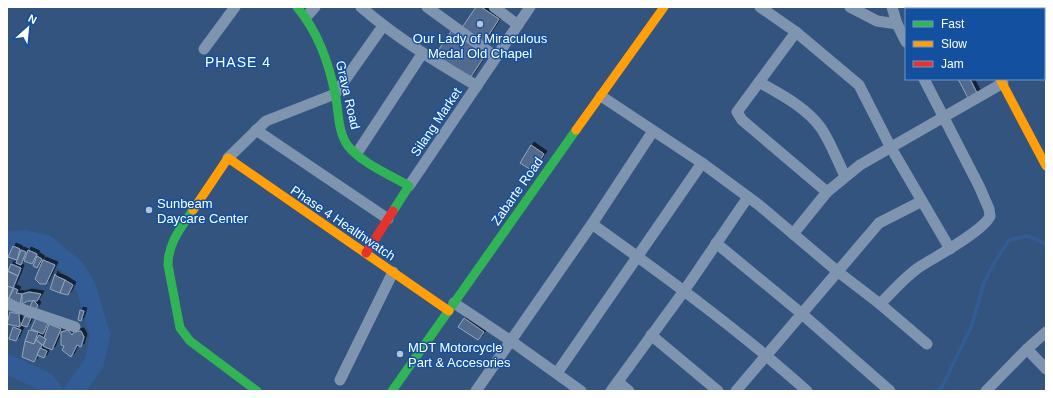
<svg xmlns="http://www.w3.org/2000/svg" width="1053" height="398" font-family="Helvetica,sans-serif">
	<defs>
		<filter id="shadow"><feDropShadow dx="3" dy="-3" stdDeviation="0" flood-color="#0009"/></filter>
	</defs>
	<rect width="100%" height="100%" fill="#33547f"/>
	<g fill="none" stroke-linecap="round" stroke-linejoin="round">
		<polyline stroke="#325c96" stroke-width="3.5" points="938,391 942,387 972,325 984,282 996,260 1009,240 1027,236 1046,244"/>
		<g stroke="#325c96" stroke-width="20">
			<polyline points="7,242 25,240 46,245 76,270 86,287 100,335 94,363 74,391"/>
			<polyline points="7,364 44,381 53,391"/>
		</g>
	</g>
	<g fill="#516b8d" stroke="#93a5bd" filter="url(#shadow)">
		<polygon points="476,7 481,7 499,19 483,44 461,29"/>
		<polygon points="452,30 486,54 470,78 435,55"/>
		<polygon points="958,79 970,79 977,93 968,98"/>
		<polygon points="531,145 544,154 533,171 520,163"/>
		<polygon points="13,246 20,249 17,260 8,257"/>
		<polygon points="21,250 26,252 21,265 16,263"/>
		<polygon points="28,250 37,254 32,264 24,261"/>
		<polygon points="37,256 42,259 37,268 33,266"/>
		<polygon points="43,260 55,265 46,284 40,284 35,279"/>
		<polygon points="11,264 21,268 18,276 8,271"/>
		<polygon points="7,271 18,276 13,288 7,286"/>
		<polygon points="55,274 56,276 65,280 60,293 50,289"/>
		<polygon points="65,280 73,285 68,295 60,293"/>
		<polygon points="7,286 13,288 7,302"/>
		<polygon points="14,288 18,290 16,293 22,294 20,304 9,298"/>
		<polygon points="29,292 41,294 37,301 28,301 22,304 22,294"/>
		<polygon points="33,300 38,305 36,309 29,309"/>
		<polygon points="80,310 84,311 81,321 78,320"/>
		<polygon points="10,312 19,314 20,327 7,324"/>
		<polygon points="25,316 31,318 27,327 21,325"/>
		<polygon points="36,318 48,323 43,334 31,329"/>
		<polygon points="464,318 484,332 478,340 458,327"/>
		<polygon points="49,324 61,329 52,350 43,346 46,339 44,338"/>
		<polygon points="13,327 21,330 16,341 9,339"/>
		<polygon points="29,330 38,332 34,344 25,341"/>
		<polygon points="68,330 72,335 74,332 81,331 84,337 81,347 77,345 71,357 62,350 64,346 61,345 61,332"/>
		<polygon points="39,335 46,339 43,345 36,340"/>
		<polygon points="36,340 42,345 34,362 22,357 25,341 34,344"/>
		<polygon points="40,348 47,351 44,358 37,355"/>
	</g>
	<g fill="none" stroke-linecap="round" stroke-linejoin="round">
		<g stroke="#7e94af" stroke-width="11">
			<path d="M361 7C397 38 436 62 477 86"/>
			<polyline points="427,7 496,57"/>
			<polyline points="494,7 518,25"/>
			<polyline points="760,7 796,32 859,85 890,146 950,249"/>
			<polyline points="850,7 877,21 897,24"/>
			<polyline points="892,7 897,24 906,42"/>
			<polyline points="306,17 315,7"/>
			<polyline points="796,32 737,112 742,120 827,192"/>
			<polyline points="204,49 235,7"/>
			<path d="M759 82C780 94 806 107 821 128 831 143 837 160 845 176"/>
			<polyline points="601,96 702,163 759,205 837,271 880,304 927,344"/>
			<polyline points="256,130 388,219"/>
			<polyline points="357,153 422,54"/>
			<polyline points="228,158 266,121 335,94 383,26"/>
			<polyline points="409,186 530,7"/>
			<path d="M592 224C666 277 739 330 807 391"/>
			<polyline points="793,234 827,192 860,165 1003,83"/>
			<polyline points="716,243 802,314 890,391"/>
			<polyline points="454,303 511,341 581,391"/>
			<polyline points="7,304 75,327"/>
			<path d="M880 304C892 292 904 278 918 268 933 258 984 231 990 216L989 209 979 186 924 79"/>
			<polyline points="651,335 718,391"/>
			<polyline points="1027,349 1046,369"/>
			<polyline points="557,373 702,163"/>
			<polyline points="340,380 393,272"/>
			<polyline points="618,382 629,391"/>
			<polyline points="476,391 592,224 653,131"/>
			<polyline points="611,391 684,291 748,197"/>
			<polyline points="736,391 879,223 922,201"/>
			<polyline points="986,391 1027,349 1046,332"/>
		</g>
		<g stroke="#30b455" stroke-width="9">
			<path d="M297 7C318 32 328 61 335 93 339 110 337 131 348 146 363 164 389 174 409 186L393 211"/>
			<path d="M193 210C181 228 168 243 168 265L180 328 190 341 257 391"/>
			<polyline points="392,391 576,130"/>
		</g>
		<g stroke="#ff9f0a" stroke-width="9">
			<polyline points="967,7 967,9"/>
			<polyline points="1000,79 1046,166"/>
			<polyline points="576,130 664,7"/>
			<polyline points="193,210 228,158 449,311"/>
		</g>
		<polyline stroke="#e5322d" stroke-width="9" points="366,253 393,211"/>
	</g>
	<g fill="#b8c3d2" stroke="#13509f" stroke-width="1.5">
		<circle cx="480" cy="24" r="4"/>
		<circle cx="149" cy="210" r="4"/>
		<circle cx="400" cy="354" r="4"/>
	</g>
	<g text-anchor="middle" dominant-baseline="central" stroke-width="3" stroke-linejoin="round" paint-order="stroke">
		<g font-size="13" fill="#fff" stroke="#13509f" text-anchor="start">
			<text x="480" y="38" text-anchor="middle">Our Lady of Miraculous<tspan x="480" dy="15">Medal Old Chapel</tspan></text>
			<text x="157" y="203">Sunbeam<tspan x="157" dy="15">Daycare Center</tspan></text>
			<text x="408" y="347">MDT Motorcycle<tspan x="408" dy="15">Part &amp; Accesories</tspan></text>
		</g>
		<g font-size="13" fill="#fff" stroke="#13509f">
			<text transform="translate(348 95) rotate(77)">Grava Road</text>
			<text transform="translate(436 122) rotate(-56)">Silang Market</text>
			<text transform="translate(517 191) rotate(-55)">Zabarte Road</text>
			<text transform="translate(343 223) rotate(34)">Phase 4 Healthwatch</text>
		</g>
		<g font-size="14" letter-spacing="1" fill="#fff" stroke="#13509f">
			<text x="238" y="62">PHASE 4</text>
		</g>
	</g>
	<rect width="1053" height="398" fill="none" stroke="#ffffff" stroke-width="16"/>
	<rect x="905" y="8" width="140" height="72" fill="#13509f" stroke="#7196c5"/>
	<rect x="913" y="21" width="20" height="6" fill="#30b455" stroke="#7196c5"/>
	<text x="941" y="28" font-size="12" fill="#ffffff">Fast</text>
	<rect x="913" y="41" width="20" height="6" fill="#ff9f0a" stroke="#7196c5"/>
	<text x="941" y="48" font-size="12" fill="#ffffff">Slow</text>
	<rect x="913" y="61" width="20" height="6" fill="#e5322d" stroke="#7196c5"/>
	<text x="941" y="68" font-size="12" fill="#ffffff">Jam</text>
	<g transform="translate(28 28) rotate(27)" stroke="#13509f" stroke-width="3" paint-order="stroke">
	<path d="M0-3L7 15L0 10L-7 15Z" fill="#ffffff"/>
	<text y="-6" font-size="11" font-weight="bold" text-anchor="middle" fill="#ffffff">N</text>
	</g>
</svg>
